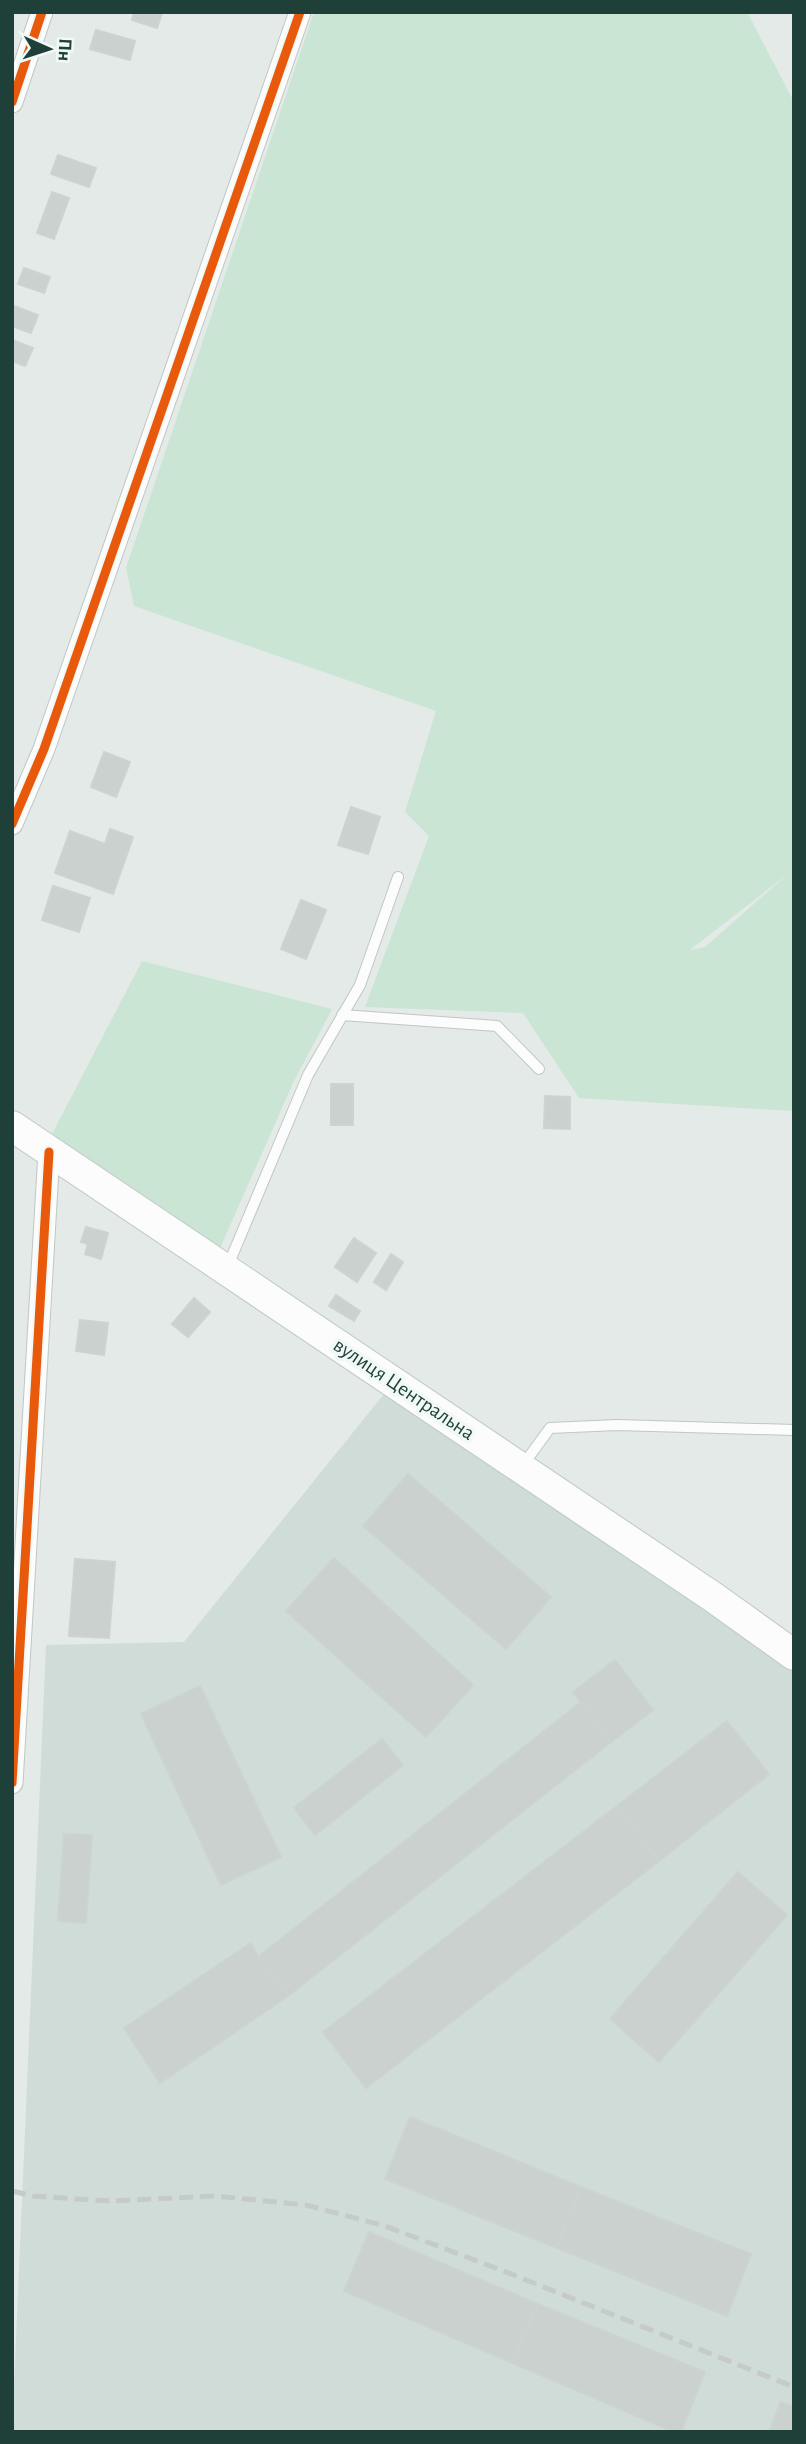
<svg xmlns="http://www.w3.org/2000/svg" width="806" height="2444" font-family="'Alegreya Sans',sans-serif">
	<rect width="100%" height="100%" fill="#e3eae7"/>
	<polygon fill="#d0dcd8" points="388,1389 794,1672 794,2432 12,2432 46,1645 184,1642"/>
	<g fill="#cbe5d5" fill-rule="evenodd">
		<path d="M314 12H747L794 102V1111L579 1098 523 1013 365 1007 429 836 405 812 436 711 134 606 126 568ZM789 873 705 947 691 950V949Z"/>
		<polygon points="142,961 332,1009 293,1083 220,1248 52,1134"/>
	</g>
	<g fill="#cad1cf" stroke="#ccd3d0" stroke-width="2">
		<polygon points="134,12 162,13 157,28 132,20"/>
		<polygon points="96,30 135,41 130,60 90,49"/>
		<polygon points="58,155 96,168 89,187 51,174"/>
		<polygon points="52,192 69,198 54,239 37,233"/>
		<polygon points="24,268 50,277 44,293 18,284"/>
		<polygon points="14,306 38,315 31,333 12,326"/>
		<polygon points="12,340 33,348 25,366 12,361"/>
		<polygon points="104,752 130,762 116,797 91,787"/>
		<polygon points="351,807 380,817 368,854 338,845"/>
		<polygon points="110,829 133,837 113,894 55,873 70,831 105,844"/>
		<polygon points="53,886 90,898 79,932 42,920"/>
		<polygon points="301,900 326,910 306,959 281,949"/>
		<rect x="331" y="1084" width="22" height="41"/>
		<polygon points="545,1096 570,1097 570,1129 544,1128"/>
		<polygon points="86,1227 108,1233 101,1259 85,1254 88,1244 81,1242"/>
		<polygon points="354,1238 376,1253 357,1282 335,1267"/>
		<polygon points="391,1254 403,1262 386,1290 374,1282"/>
		<polygon points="336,1295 360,1311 354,1321 329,1306"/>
		<polygon points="194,1298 210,1312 188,1337 172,1324"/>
		<polygon points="80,1320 108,1323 104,1355 76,1351"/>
		<polygon points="408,1474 551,1597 506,1649 363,1526"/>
		<polygon points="334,1558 473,1685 426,1737 286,1611"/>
		<polygon points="75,1559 115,1562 109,1638 69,1636"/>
		<polygon points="615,1660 653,1710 611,1742 573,1692"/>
		<polygon points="200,1686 281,1857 221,1885 141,1714"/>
		<polygon points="581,1702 611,1742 288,1996 258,1957"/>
		<polygon points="727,1721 769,1774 659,1861 617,1806"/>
		<polygon points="382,1739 403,1765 315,1835 294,1808"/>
		<polygon points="617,1806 659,1861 366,2088 323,2032"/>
		<polygon points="64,1834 92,1835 86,1923 58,1921"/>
		<polygon points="738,1872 787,1915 659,2062 610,2019"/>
		<polygon points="251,1943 258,1957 288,1996 160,2083 124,2028"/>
		<polygon points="410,2117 581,2187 557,2248 385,2179"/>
		<polygon points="581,2187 751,2254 727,2316 557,2248"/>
		<polygon points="369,2232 538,2304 512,2363 344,2291"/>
		<polygon points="538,2304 705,2372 681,2432 674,2432 512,2363"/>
		<polygon points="781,2402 794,2407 794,2432 769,2432"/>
	</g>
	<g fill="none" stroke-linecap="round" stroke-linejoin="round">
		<g stroke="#c0c7c4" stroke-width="12">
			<g id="lane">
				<polyline points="342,1015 497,1026 539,1069"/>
				<polyline points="227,1268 308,1075 360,985 398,877"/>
				<polyline points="523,1465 550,1428 617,1425 794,1430"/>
			</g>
		</g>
		<g stroke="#c0c7c4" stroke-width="23">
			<g id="street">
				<polyline points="12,102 42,12"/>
				<polyline points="12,824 44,749 300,12"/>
				<polyline points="12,1783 49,1152"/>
			</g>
		</g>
		<g stroke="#bec8c5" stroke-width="32">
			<polyline id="secondary" points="12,1126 713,1597 794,1655"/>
		</g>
		<use href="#lane" stroke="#fbfcfb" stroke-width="10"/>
		<use href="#street" stroke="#fbfcfb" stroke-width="21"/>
		<use href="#secondary" stroke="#fbfcfb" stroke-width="30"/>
		<polyline stroke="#c6cbca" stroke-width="5" stroke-dasharray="14 7" stroke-linecap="butt" points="12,2191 33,2196 109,2201 216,2196 306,2205 385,2226 501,2270 794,2387"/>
		<g stroke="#f1f9f6" stroke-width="13">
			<g id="cycleway">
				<polyline points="12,102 42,12"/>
				<polyline points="12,824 44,749 300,12"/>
				<polyline points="12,1783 49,1152"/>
			</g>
		</g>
		<use href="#cycleway" stroke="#e8590c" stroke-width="9"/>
	</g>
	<g text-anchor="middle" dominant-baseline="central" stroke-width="7" stroke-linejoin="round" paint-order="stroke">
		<g font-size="21" fill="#1f3f39" stroke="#f1f9f6">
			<text transform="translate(404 1389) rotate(34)">вулиця Центральна</text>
		</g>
	</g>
	<rect width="806" height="2444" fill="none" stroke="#1f3f39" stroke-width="28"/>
	<g transform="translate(49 49) rotate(93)" stroke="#f1f9f6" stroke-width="5" paint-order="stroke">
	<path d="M0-5L12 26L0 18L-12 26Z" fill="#1f3f39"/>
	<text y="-10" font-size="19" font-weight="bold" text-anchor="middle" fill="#1f3f39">Пн</text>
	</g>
</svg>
